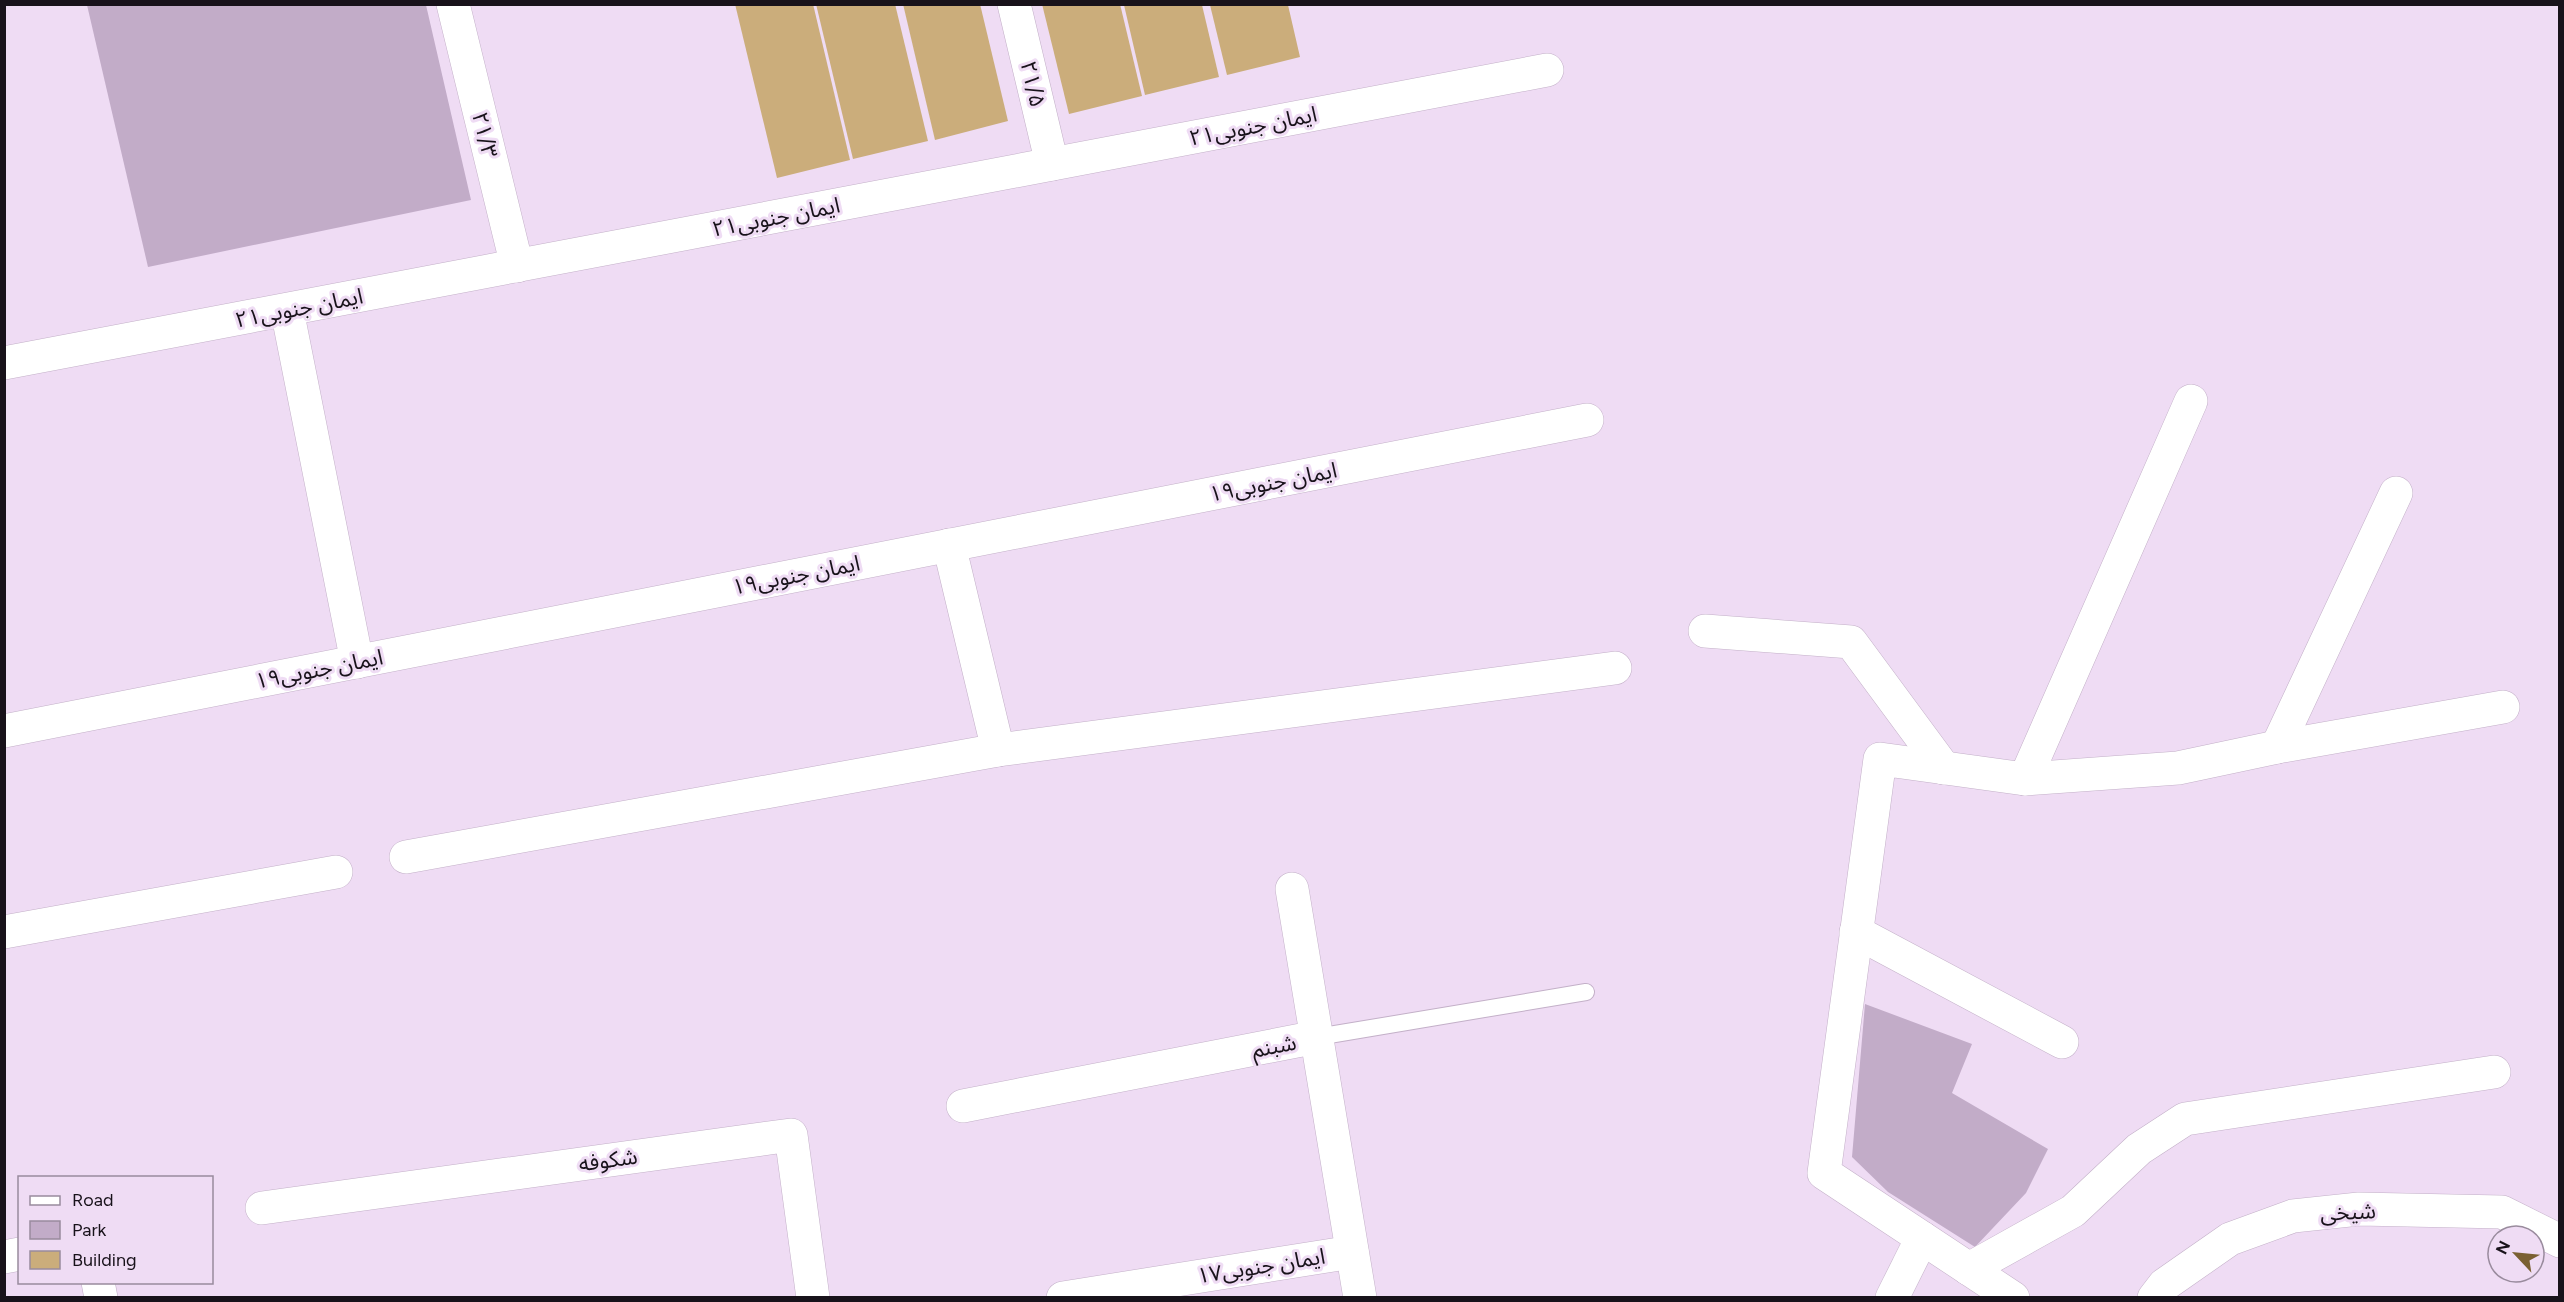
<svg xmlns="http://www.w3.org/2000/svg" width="2564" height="1302" font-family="Figtree,'Noto Sans Arabic',sans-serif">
	<rect width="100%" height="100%" fill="#efdcf4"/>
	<g fill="#c2acc8">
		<polygon points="87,5 426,5 471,200 148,267"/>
		<polygon points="1865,1004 1972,1044 1952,1093 2048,1149 2026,1193 1975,1247 1888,1192 1852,1157"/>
	</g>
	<g fill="#cbad7b">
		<polygon points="735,4 813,4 850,160 777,178"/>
		<polygon points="816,4 895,4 928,141 853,159"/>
		<polygon points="903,4 980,4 1008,121 935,140"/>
		<polygon points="1042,4 1120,4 1142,96 1069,114"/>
		<polygon points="1124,5 1202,5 1219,77 1145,95"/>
		<polygon points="1210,5 1288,5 1300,57 1227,75"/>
	</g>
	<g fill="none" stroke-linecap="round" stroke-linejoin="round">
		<g stroke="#c3b0c8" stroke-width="18">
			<polyline id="lane" points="1317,1037 1586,992"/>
		</g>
		<g stroke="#c3b0c8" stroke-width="34">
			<g id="street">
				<polyline points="453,4 517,266"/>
				<polyline points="1014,4 1052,164"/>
				<polyline points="287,310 357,662"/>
				<polyline points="4,363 1547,70"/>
				<polyline points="949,545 998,750"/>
				<polyline points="1705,631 1851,642 1944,768"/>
				<polyline points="4,731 1587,420"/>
				<polyline points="2277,747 2396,493"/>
				<polyline points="2025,779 2191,401"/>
				<polyline points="406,857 998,750 1615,668"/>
				<polyline points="1292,889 1360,1298"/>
				<polyline points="4,932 336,872"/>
				<polyline points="1856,932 2062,1042"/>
				<polyline points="963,1106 1317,1037"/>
				<polyline points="262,1208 791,1135 813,1298"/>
				<polyline points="4,1257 20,1254"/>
				<polyline points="1969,1269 2073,1211 2139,1149 2185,1119 2494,1072"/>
				<polyline points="98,1282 101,1298"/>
				<polyline points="1063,1298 1352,1252"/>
				<polyline points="1892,1298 1922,1238"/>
				<polyline points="2013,1298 1824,1173 1880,759 2025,779 2178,768 2277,747 2503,707"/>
			</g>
		</g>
		<g stroke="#c3b0c8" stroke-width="34">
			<polyline id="secondary" points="2154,1298 2164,1285 2230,1239 2293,1216 2359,1209 2502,1212 2560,1241"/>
		</g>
		<use href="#lane" stroke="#fff" stroke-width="16"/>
		<use href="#street" stroke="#fff" stroke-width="33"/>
		<use href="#secondary" stroke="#fff" stroke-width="33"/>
	</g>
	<g text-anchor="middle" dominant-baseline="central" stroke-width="6" stroke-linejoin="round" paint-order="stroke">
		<g font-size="22" fill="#18121a" stroke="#efdcf4">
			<text transform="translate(1033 84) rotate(77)">۲۱/۵</text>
			<text transform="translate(1253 126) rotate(-11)">ایمان جنوبی۲۱</text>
			<text transform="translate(485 135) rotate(76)">۲۱/۳</text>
			<text transform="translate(776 217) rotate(-11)">ایمان جنوبی۲۱</text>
			<text transform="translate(299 308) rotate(-11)">ایمان جنوبی۲۱</text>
			<text transform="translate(1273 482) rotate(-11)">ایمان جنوبی۱۹</text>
			<text transform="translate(796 575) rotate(-11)">ایمان جنوبی۱۹</text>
			<text transform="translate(319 669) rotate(-11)">ایمان جنوبی۱۹</text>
			<text transform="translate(1274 1046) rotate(-11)">شبنم</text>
			<text transform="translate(608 1160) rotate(-8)">شکوفه</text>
			<text transform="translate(2348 1212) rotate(-3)">شیخی</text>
			<text transform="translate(1261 1266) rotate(-9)">ایمان جنوبی۱۷</text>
		</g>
	</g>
	<rect width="2564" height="1302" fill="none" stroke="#18121a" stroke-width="12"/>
	<rect x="18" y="1176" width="195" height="108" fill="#efdcf4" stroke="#998b9d" stroke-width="1.5"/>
	<rect x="30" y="1196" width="30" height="9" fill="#ffffff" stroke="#998b9d" stroke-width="1.5"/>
	<text x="72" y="1206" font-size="18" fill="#18121a">Road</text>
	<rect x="30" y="1221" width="30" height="18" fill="#c2acc8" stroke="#998b9d" stroke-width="1.5"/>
	<text x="72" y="1236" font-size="18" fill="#18121a">Park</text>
	<rect x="30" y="1251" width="30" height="18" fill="#cbad7b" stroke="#998b9d" stroke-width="1.5"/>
	<text x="72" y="1266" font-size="18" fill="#18121a">Building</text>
	<g transform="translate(2516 1254) rotate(296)"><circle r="28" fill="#efdcf4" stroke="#998b9d" stroke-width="1.5"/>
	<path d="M0-4.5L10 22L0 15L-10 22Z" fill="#7a6032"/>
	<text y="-9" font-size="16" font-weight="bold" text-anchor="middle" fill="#18121a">N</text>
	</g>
</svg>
